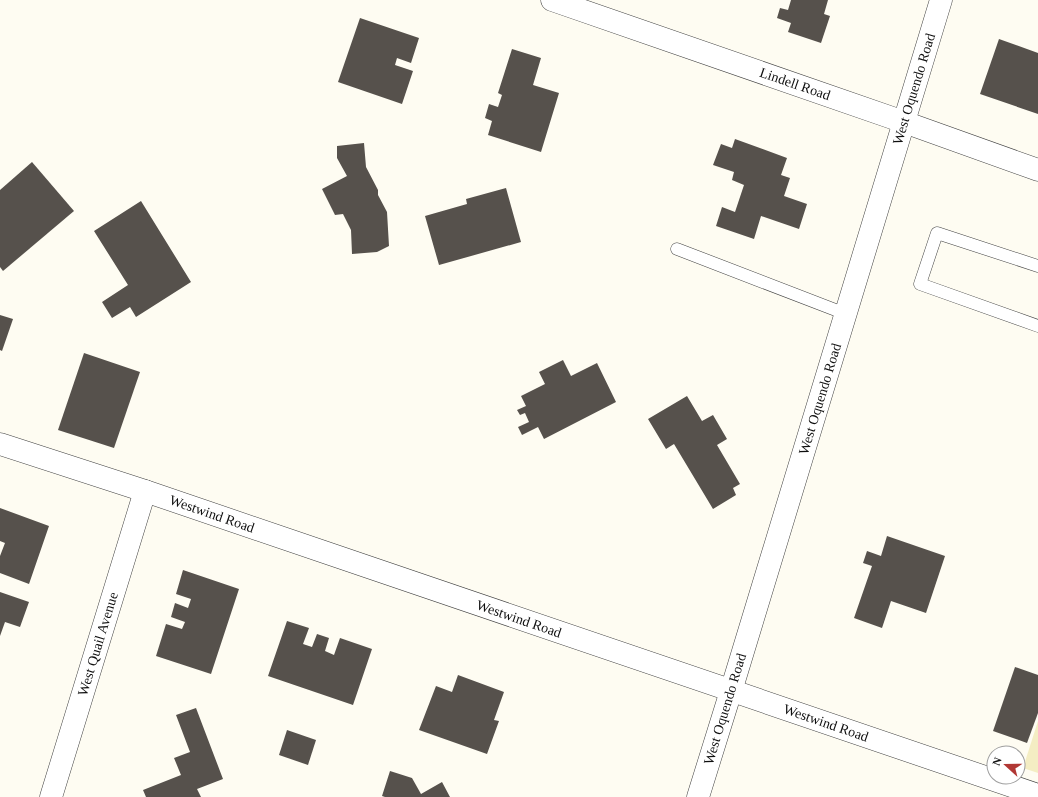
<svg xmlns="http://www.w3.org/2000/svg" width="1038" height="797" font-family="'Times New Roman',serif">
	<rect width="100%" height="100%" fill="#fefcf2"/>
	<polygon fill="#f4edc3" points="1038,721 1038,773 1023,768"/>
	<g fill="#56514c">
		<polygon points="791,0 828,0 824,14 830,16 821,43 788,32 791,23 777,18 780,8 788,10"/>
		<polygon points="360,18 419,38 411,63 397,58 395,65 413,71 402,104 338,82"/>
		<polygon points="999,39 1038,53 1038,114 980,94"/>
		<polygon points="512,49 541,58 533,85 559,93 541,152 488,135 492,121 485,118 489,104 498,107 502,95 498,93"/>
		<polygon points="735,139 787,158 781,175 790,178 784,196 807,204 799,229 761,216 754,239 716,226 722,207 735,212 744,185 732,180 734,172 713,165 721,144 732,148"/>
		<polygon points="364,143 366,167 378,190 378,195 387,212 389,246 377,252 352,254 351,230 343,214 335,215 322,189 347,176 337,158 337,146"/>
		<polygon points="32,162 74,211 3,271 0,267 0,190"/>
		<polygon points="506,188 521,242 439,265 425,216 467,204 466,199"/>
		<polygon points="141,201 191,282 136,317 130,307 112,318 102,302 128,285 94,231"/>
		<polygon points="0,315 13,319 2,351 0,350"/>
		<polygon points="84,353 140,372 114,448 58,430"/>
		<polygon points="563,360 571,376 597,363 616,402 544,439 538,427 522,435 518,427 529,422 525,413 520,415 517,410 526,406 521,396 545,384 539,372"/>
		<polygon points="687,396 702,421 713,415 727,439 717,445 740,484 733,488 736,495 713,509 674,444 666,449 648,419"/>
		<polygon points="0,508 49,526 29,584 0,573 0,556 5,543 0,541"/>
		<polygon points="887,536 945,556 926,613 891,601 882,628 854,618 872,566 863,563 867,551 881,556"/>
		<polygon points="183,570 239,589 211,674 156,656 166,624 182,629 185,622 171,617 175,603 188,608 191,599 176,594"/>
		<polygon points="0,592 29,602 20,627 5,622 0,636"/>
		<polygon points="287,621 309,628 303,644 312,647 317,634 329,638 325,651 334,655 340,638 372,649 353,705 268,676"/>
		<polygon points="1015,667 1038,675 1038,713 1027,743 993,731"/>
		<polygon points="458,675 504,692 494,720 499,721 487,754 419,730 436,686 452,692"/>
		<polygon points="196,708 223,779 197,789 201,797 146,797 143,790 181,775 174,758 190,752 176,715"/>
		<polygon points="287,730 316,740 308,765 279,755"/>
		<polygon points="390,771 412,778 421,794 442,782 450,797 385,797 382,796"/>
	</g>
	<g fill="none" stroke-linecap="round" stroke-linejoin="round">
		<g stroke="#424242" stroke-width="13">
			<g id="service">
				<polyline points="677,249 846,314"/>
				<polyline points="1038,266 937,233 920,284 1038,326"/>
			</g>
		</g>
		<g stroke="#424242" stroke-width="23">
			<g id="minor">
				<polyline points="904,122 1038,170"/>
				<polyline points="0,444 145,491 1038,795"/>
				<polyline points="51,797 145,491"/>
			</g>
		</g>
		<g stroke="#424242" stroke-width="23">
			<g id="tertiary">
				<polyline points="552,0 904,122"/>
				<polyline points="698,797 731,691 941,0"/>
			</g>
		</g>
		<use href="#service" stroke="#fff" stroke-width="12"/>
		<use href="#minor" stroke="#fff" stroke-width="22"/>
		<use href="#tertiary" stroke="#fff" stroke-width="22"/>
	</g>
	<g text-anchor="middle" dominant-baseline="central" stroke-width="4" stroke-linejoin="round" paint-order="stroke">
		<g font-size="14" fill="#0f0f0f" stroke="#fff">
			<text transform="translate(795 84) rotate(19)">Lindell Road</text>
			<text transform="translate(914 89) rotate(-73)">West Oquendo Road</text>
			<text transform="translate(820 399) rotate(-73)">West Oquendo Road</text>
			<text transform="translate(212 514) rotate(19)">Westwind Road</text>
			<text transform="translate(519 619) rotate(19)">Westwind Road</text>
			<text transform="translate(98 644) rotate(-73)">West Quail Avenue</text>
			<text transform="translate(725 709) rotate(-73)">West Oquendo Road</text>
			<text transform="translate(826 723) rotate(19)">Westwind Road</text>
		</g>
	</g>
	<g transform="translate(1006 765) rotate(291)"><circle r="19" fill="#ffffff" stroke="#9f9f9f"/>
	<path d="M0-3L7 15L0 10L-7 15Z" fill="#b13835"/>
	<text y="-6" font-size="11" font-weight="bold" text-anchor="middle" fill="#0f0f0f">N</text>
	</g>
</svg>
